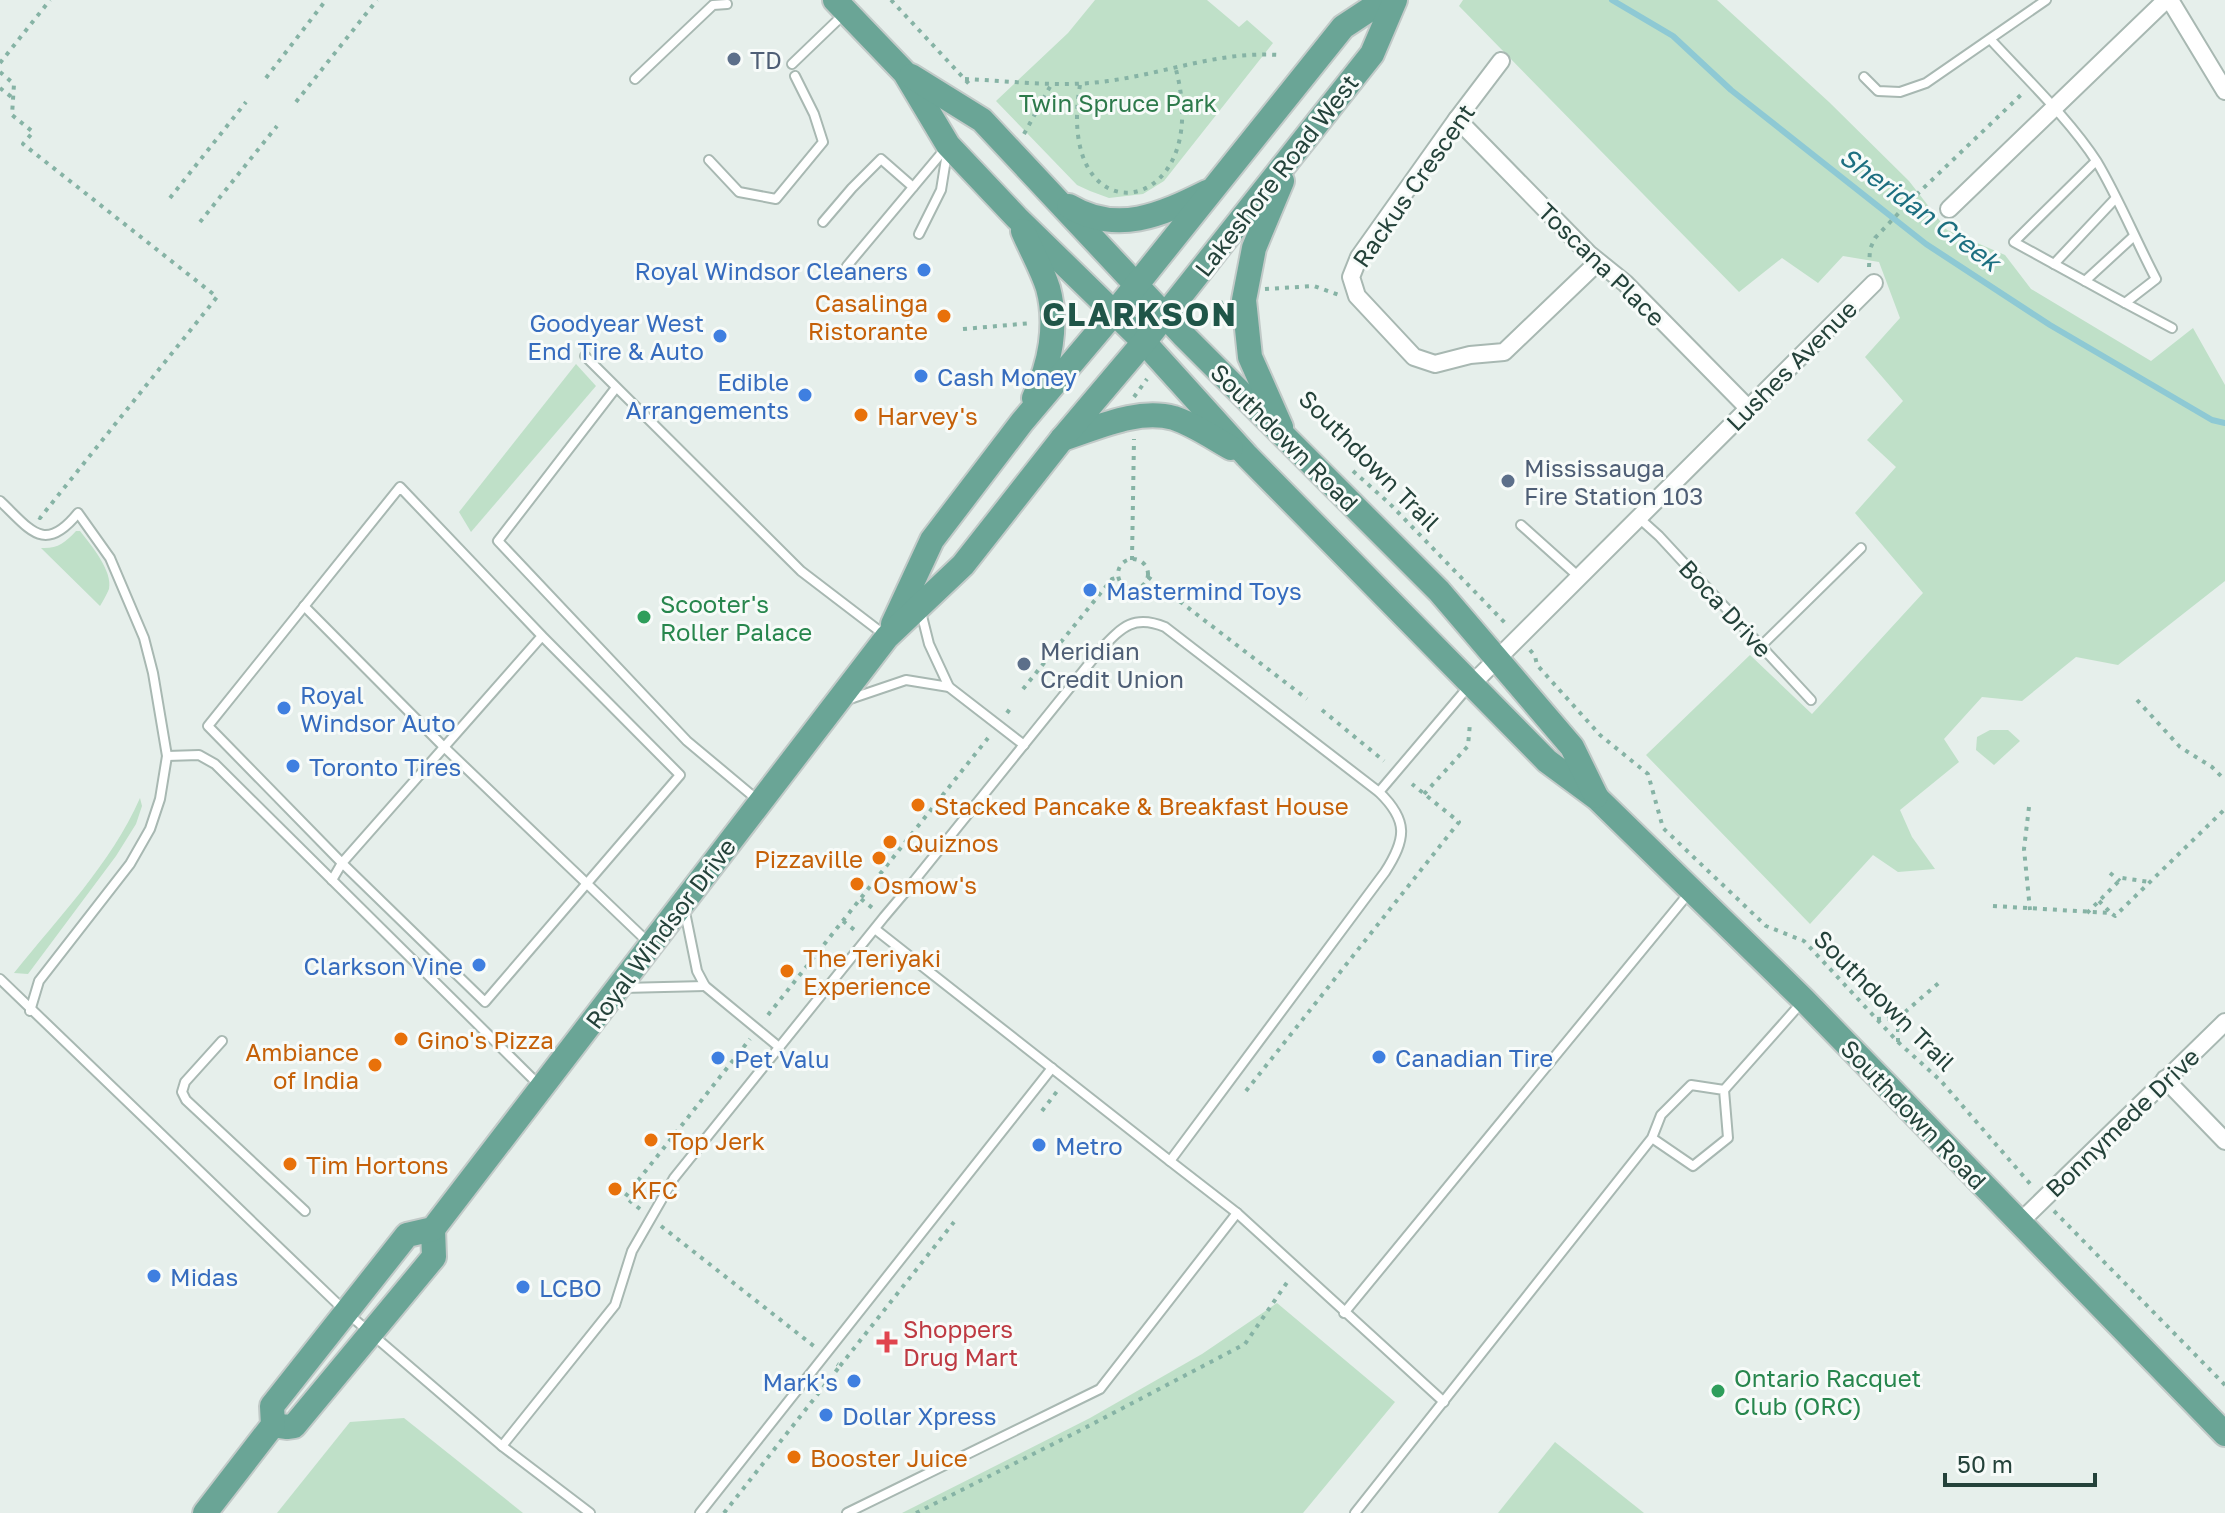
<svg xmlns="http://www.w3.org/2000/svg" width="2225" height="1513" font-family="'Golos Text',sans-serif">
	<rect width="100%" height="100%" fill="#e6efeb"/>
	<g fill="#bfe0c8">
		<polygon points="1095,0 1207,0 1239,27 1247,20 1273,43 1164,181 1143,194 1109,198 1090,191 1077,185 996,101 1068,33"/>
		<polygon points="1463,0 1717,0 1829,102 1909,181 1947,230 2005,255 2031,289 2151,361 2193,328 2225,385 2225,581 2118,665 2076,657 2022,701 1982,697 1944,739 1959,762 1900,810 1912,837 1935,869 1898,872 1873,855 1810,924 1646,755 1750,655 1812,714 1923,593 1855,513 1896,467 1867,440 1903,401 1865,357 1900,318 1879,262 1843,256 1818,283 1782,258 1739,292 1459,6"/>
		<polygon points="576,364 596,386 471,532 459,512"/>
		<path d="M76 531H80C91 545 113 571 109 589 107 594 103 601 100 606L41 548C57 549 65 543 76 531Z"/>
		<polygon points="1990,730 2008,730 2020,741 1994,765 1976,750 1977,737"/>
		<path d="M140 798 142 806 136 824 116 856 28 974 14 973C58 918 111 864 140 798Z"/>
		<polygon points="1277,1303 1395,1402 1303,1513 902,1513 1090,1418 1202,1354"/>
		<polygon points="404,1418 523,1513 277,1513 350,1422"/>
		<polygon points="1555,1442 1644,1513 1498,1513"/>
	</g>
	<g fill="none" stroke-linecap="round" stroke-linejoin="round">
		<polyline stroke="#8ec9d4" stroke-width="6" points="1612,0 1673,36 1731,90 1926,244 2050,325 2212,420 2225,423"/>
		<g stroke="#a8b8b2" stroke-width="12">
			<g id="service">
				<path d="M1991 40C2025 77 2070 120 2097 162 2119 199 2136 241 2156 279L2125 303 2014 242 2096 161"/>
				<polyline points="792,64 843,15"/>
				<polyline points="1864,77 1878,91 1900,92 1926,83 2046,0"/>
				<polyline points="635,79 713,5 727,4"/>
				<polyline points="709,160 739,192 776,199 823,142 814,114 795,76"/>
				<polyline points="823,222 852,188 881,159 913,187"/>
				<polyline points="919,234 941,190 947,153"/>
				<polyline points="2054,264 2115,199"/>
				<polyline points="847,266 945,149"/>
				<polyline points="2085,281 2134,236"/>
				<polyline points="2125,303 2172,328"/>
				<polyline points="585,356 801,571 886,636"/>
				<polyline points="615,389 498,541 687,741 760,802"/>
				<path d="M0 501C30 529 44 555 78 513L110 558 144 638 153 673 167 756 160 799 150 829 130 864 39 981 30 1011"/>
				<polyline points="1639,518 1659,536 1811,700"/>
				<polyline points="1521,525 1579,577"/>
				<polyline points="304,606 444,747 650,944"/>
				<polyline points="921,612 929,644 949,687 1024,745"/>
				<polyline points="1761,646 1861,548"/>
				<polyline points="847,700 906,680 949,687"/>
				<polyline points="167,756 199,755 215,764 538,1084"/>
				<polyline points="1379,792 1469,686"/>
				<polyline points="332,880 342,863 542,636 680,775 485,1002 342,863 208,726 400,487 542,636"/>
				<polyline points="685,912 697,971 705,986 779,1047"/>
				<polyline points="0,979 346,1312 502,1446 590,1513"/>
				<polyline points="623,988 705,986"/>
				<polyline points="222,1041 185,1082 182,1092 186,1100 305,1211"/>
				<polyline points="1724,1090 1803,1001"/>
				<polyline points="1170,1161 1237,1213 1444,1402"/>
				<polyline points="1344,1313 1689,893"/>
				<path d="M502 1446 615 1305 632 1251 674 1178 884 917 906 891 1101 649C1122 627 1134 614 1165 627L1379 792C1409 821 1406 839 1385 872L1170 1161 875 929"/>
				<polyline points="700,1513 1052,1068"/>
				<polyline points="847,1513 1100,1389 1237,1213"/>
				<polyline points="1355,1513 1652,1138 1661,1115 1691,1085 1724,1090 1728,1138 1693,1166 1652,1138"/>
			</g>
		</g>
		<g stroke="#a8b8b2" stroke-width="20">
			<g id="minor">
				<polyline points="2170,0 2225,91"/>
				<polyline points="1501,61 1457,119 1359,257 1351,277 1357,296 1414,357 1435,364 1470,355 1504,352 1598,262"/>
				<polyline points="1457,119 1589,254 1625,283 1748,408"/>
				<polyline points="1949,209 2166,0"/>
				<polyline points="1471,685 1874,283"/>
				<polyline points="2165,1079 2225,1141"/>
				<polyline points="2019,1223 2225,1022"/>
			</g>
		</g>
		<g stroke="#c2cac8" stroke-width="28">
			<g id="primary">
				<polyline points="835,0 905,73 948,145 1017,218 1144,342 1247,456 1547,761 1597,798 1804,1000 2225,1434"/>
				<polyline points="911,76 982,120 1184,336 1439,591 1572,747 1596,796"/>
				<path d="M1069 206C1117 235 1161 215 1207 192"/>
				<path d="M1023 231C1031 250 1042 269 1048 288 1058 325 1050 365 1034 398"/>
				<polyline points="1281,427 1250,357 1244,300 1254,248 1282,181"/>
				<path d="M1062 439C1097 428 1137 408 1174 418 1193 424 1213 438 1231 448"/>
				<polyline points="893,624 932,540 1022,422 1114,313 1343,27 1384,0"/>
				<polyline points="273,1425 287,1427 294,1426 434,1257 433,1229"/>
				<polyline points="205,1513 273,1425 272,1406 407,1235 433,1229 887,637 963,565 1062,439 1144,342 1372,54 1395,0"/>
			</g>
		</g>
		<g stroke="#86b3a5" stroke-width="4" stroke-dasharray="4 6" stroke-linecap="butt">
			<polyline points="891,0 971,86"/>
			<polyline points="0,63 50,0"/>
			<polyline points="0,72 14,84 12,115 33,132 23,144 217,297 40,518 37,516"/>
			<polyline points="266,78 326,0"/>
			<path d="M965 79C1012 81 1061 88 1108 81 1167 73 1219 51 1279 55"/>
			<path d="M1080 85C1053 243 1218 219 1175 66"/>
			<polyline points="0,88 14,99"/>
			<polyline points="296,102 377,0"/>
			<polyline points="1024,134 1052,83"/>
			<polyline points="170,198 246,102"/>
			<polyline points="200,222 277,126"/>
			<polyline points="1869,267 1870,249 1875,238 1912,199 2024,92"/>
			<polyline points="1265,289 1314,286 1339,295"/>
			<polyline points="1197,306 1204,312 1223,302"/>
			<polyline points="963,329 1032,323"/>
			<polyline points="1134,397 1147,379"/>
			<polyline points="1353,471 1390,504 1508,626"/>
			<circle cx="1133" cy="574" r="15"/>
			<polyline points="1132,560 1134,439"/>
			<polyline points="1148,577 1307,699"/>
			<polyline points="1530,650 1535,656 1537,665 1600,735 1648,774 1663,828 1766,926 1804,941 1898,1042 1941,1081 2032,1186"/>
			<polyline points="1023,689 1112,579 1119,577"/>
			<polyline points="2137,700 2180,747 2212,767 2225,780"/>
			<polyline points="1322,710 1384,761"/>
			<polyline points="1007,713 1012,706"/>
			<polyline points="1424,794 1468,746 1470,723"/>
			<polyline points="2029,807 2024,849 2030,910"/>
			<polyline points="2110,873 2120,881"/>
			<polyline points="861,899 875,910"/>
			<polyline points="2099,901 2111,913"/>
			<polyline points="1993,906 2111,913 2115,916 2225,809"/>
			<polyline points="2087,913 2122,878 2150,882"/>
			<polyline points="843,921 857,932"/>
			<polyline points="768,1015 988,738"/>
			<polyline points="1898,1018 1898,1042"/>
			<polyline points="1877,1019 1898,1018 1941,981"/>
			<polyline points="1246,1091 1459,822 1412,784"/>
			<polyline points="1042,1111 1058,1090"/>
			<polyline points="640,1209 625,1197 750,1039"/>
			<polyline points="2054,1211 2225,1385"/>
			<polyline points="661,1226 815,1347"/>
			<polyline points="840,1366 954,1222"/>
			<polyline points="724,1513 840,1366 837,1364"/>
			<polyline points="916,1513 1079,1431 1245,1344 1290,1278"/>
		</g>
		<use href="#service" stroke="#fff" stroke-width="8"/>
		<use href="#minor" stroke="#fff" stroke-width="16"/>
		<use href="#primary" stroke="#6aa596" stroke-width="24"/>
	</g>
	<g fill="#5c6f8a" stroke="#f7fbf9" stroke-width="3">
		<circle cx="734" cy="59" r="8"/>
		<circle cx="1508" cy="481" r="8"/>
		<circle cx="1024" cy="664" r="8"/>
	</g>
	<g fill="#3f7fe0" stroke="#f7fbf9" stroke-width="3">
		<circle cx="924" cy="270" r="8"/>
		<circle cx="720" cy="336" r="8"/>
		<circle cx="921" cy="376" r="8"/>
		<circle cx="805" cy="395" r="8"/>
		<circle cx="1090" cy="590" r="8"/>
		<circle cx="284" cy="708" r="8"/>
		<circle cx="293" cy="766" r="8"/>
		<circle cx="479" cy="965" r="8"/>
		<circle cx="1379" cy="1057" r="8"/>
		<circle cx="718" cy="1058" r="8"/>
		<circle cx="1039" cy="1145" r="8"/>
		<circle cx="154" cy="1276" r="8"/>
		<circle cx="523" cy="1287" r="8"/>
		<circle cx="854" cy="1381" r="8"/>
		<circle cx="826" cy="1415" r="8"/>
	</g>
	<g fill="#e8710a" stroke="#f7fbf9" stroke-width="3">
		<circle cx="944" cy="316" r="8"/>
		<circle cx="861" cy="415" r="8"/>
		<circle cx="918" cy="805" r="8"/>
		<circle cx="890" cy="842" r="8"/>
		<circle cx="879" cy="858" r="8"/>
		<circle cx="857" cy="884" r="8"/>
		<circle cx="787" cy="971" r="8"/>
		<circle cx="401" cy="1039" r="8"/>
		<circle cx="375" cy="1065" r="8"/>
		<circle cx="651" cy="1140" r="8"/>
		<circle cx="290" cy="1164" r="8"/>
		<circle cx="615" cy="1189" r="8"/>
		<circle cx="794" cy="1457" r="8"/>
	</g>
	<g fill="#2e9e5b" stroke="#f7fbf9" stroke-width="3">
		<circle cx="644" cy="617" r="8"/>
		<circle cx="1718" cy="1391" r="8"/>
	</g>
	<path fill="#e0444e" stroke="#f7fbf9" stroke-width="3" d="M883 1330h8v8h8v8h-8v8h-8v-8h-8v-8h8z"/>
	<g text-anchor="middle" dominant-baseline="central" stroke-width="6" stroke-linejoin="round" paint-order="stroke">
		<g font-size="24" fill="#4e5e75" stroke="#f7fbf9" text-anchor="start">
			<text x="750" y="59">TD</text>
			<text x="1524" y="467">Mississauga<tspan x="1524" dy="28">Fire Station 103</tspan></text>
			<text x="1040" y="650">Meridian<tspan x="1040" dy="28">Credit Union</tspan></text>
		</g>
		<g font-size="24" fill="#2d7a4b" stroke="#f7fbf9">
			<text x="1118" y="102">Twin Spruce Park</text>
		</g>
		<g font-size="24" fill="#24423a" stroke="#f7fbf9">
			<text transform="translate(1276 175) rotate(-52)">Lakeshore Road West</text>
			<text transform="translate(1413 185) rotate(-55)">Rackus Crescent</text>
			<text transform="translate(1602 264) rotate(44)">Toscana Place</text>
			<text transform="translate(1791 365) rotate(-45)">Lushes Avenue</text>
			<text transform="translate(1285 437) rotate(45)">Southdown Road</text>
			<text transform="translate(1370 460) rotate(45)">Southdown Trail</text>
			<text transform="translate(1726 608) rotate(47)">Boca Drive</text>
			<text transform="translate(660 933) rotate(-53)">Royal Windsor Drive</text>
			<text transform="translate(1885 1000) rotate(45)">Southdown Trail</text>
			<text transform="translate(1914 1114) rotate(46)">Southdown Road</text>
			<text transform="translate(2122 1122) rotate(-44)">Bonnymede Drive</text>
		</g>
		<g font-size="24" fill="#366cbe" stroke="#f7fbf9" text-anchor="start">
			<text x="908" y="270" text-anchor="end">Royal Windsor Cleaners</text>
			<text x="704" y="322" text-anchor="end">Goodyear West<tspan x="704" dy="28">End Tire &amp; Auto</tspan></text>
			<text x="937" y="376">Cash Money</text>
			<text x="789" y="381" text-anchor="end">Edible<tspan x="789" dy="28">Arrangements</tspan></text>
			<text x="1106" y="590">Mastermind Toys</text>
			<text x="300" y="694">Royal<tspan x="300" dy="28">Windsor Auto</tspan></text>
			<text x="309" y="766">Toronto Tires</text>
			<text x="463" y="965" text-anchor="end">Clarkson Vine</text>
			<text x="1395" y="1057">Canadian Tire</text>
			<text x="734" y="1058">Pet Valu</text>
			<text x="1055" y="1145">Metro</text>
			<text x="170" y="1276">Midas</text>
			<text x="539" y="1287">LCBO</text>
			<text x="838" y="1381" text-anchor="end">Mark's</text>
			<text x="842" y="1415">Dollar Xpress</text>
		</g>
		<g font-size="24" fill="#c56008" stroke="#f7fbf9" text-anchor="start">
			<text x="928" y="302" text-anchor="end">Casalinga<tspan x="928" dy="28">Ristorante</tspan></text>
			<text x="877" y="415">Harvey's</text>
			<text x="934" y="805">Stacked Pancake &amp; Breakfast House</text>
			<text x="906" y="842">Quiznos</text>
			<text x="863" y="858" text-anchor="end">Pizzaville</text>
			<text x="873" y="884">Osmow's</text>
			<text x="803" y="957">The Teriyaki<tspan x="803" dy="28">Experience</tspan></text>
			<text x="417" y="1039">Gino's Pizza</text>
			<text x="359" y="1051" text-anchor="end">Ambiance<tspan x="359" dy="28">of India</tspan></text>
			<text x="667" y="1140">Top Jerk</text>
			<text x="306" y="1164">Tim Hortons</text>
			<text x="631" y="1189">KFC</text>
			<text x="810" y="1457">Booster Juice</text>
		</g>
		<g font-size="24" fill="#27864d" stroke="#f7fbf9" text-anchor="start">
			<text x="660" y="603">Scooter's<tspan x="660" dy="28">Roller Palace</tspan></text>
			<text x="1734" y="1377">Ontario Racquet<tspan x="1734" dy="28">Club (ORC)</tspan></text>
		</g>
		<g font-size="24" fill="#be3a42" stroke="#f7fbf9" text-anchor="start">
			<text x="903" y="1328">Shoppers<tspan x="903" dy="28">Drug Mart</tspan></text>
		</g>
		<g font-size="26" font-style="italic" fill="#1c6f80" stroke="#f7fbf9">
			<text transform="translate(1920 209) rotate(36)">Sheridan Creek</text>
		</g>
		<g font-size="32" font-weight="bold" letter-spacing="2" fill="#1f5548" stroke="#f7fbf9">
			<text x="1140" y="314">CLARKSON</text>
		</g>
	</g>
	<path d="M1945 1473v12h150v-12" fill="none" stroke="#24423a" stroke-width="4"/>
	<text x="1957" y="1473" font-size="24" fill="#24423a" stroke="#f7fbf9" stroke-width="6" paint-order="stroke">50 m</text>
</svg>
